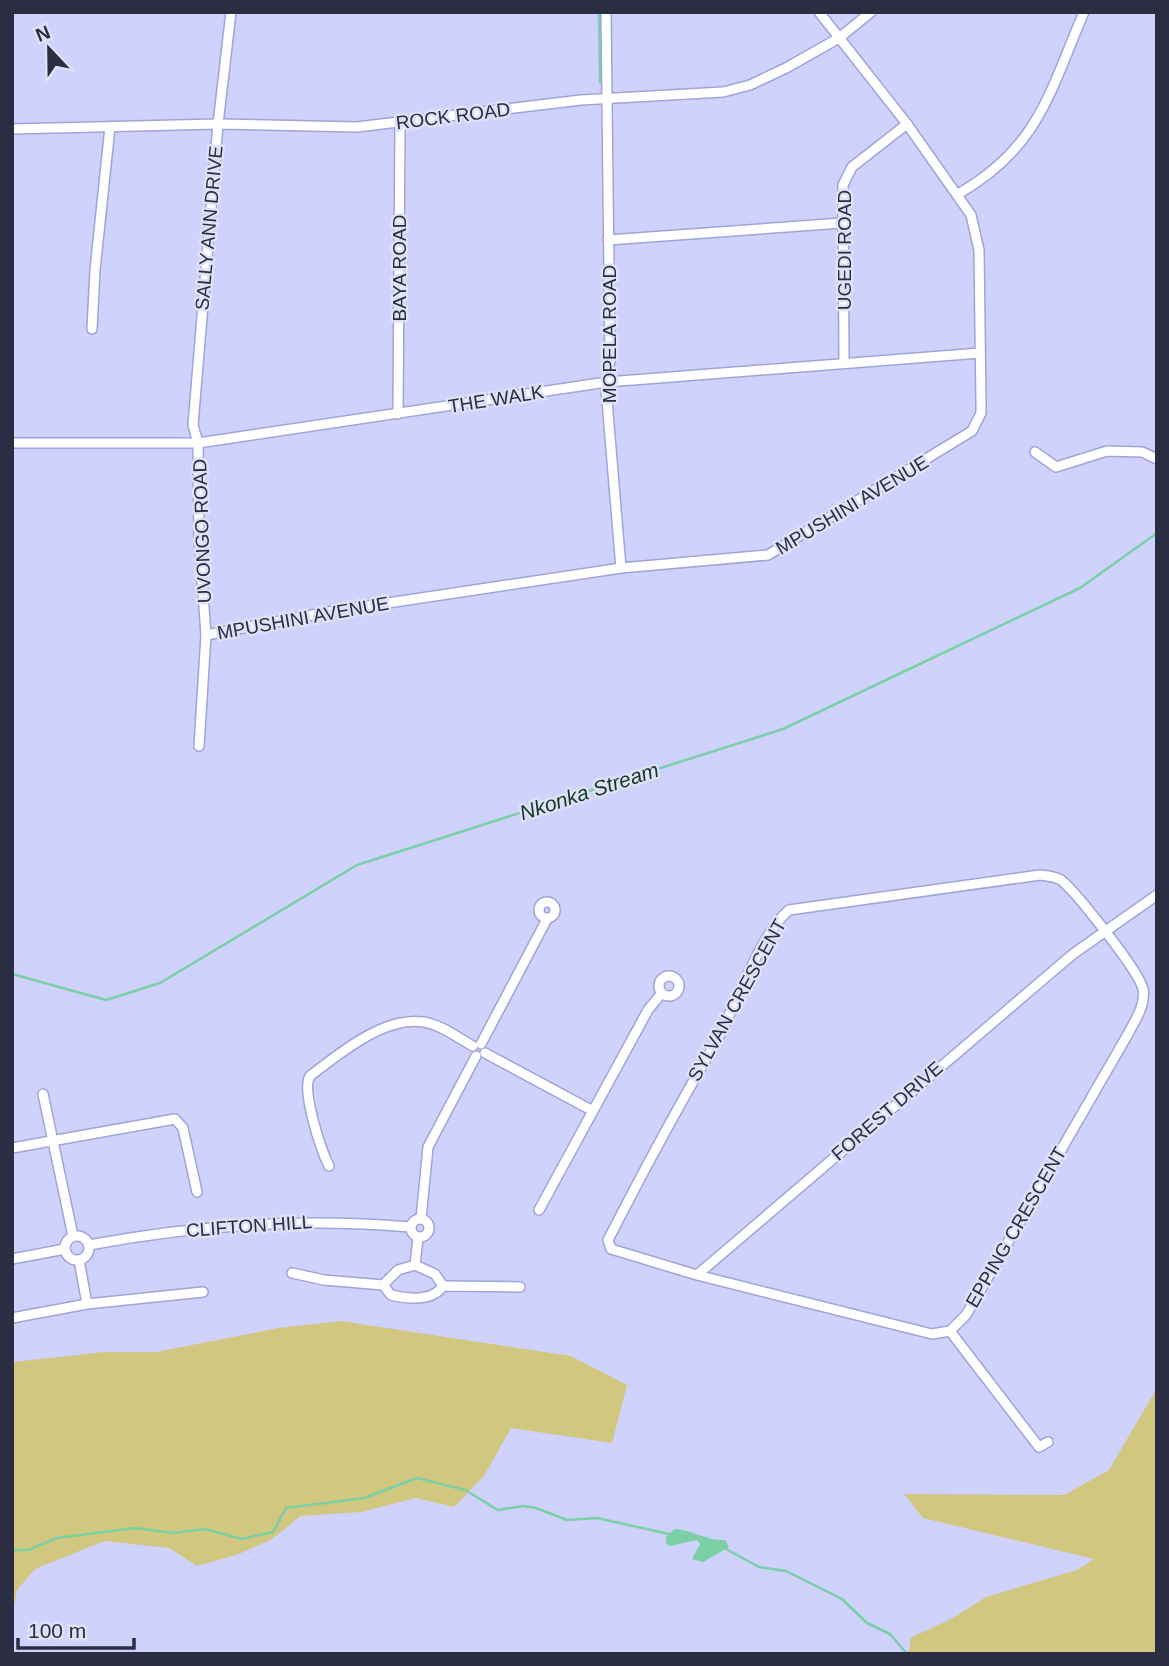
<svg xmlns="http://www.w3.org/2000/svg" width="1169" height="1666" font-family="Helvetica,sans-serif">
	<rect width="100%" height="100%" fill="#ced2fd"/>
	<g fill="#d2c77f">
		<polygon points="341,1321 571,1356 627,1385 612,1443 511,1428 484,1476 454,1507 416,1498 361,1512 301,1516 272,1539 239,1554 197,1566 169,1548 104,1541 35,1569 17,1590 12,1616 12,1362 105,1352 156,1352 279,1328"/>
		<polygon points="1157,1388 1157,1654 905,1654 910,1649 910,1638 951,1619 986,1597 1077,1570 1094,1559 923,1518 904,1494 1064,1495 1109,1470"/>
	</g>
	<path fill="#7bd0a5" d="M675 1529C694 1530 706 1541 725 1540L729 1547 703 1562 692 1559 700 1544 697 1540 670 1546 666 1543V1537Z"/>
	<g fill="none" stroke-linecap="round" stroke-linejoin="round">
		<g stroke="#7bd0a5" stroke-width="2.5">
			<polyline points="599,12 600,82"/>
			<polyline points="12,974 106,1000 160,983 357,865 783,729 1080,588 1157,533"/>
			<polyline points="726,1549 759,1567 786,1571 842,1599 867,1623 890,1634 907,1654"/>
			<polyline points="12,1550 28,1550 57,1538 134,1528 174,1533 205,1529 242,1539 273,1532 286,1508 364,1498 417,1478 465,1490 498,1510 523,1506 536,1508 567,1520 597,1518 669,1534"/>
		</g>
		<g stroke="#a0a4d8" stroke-width="12">
			<g id="street">
				<polyline points="606,12 610,360 606,389 621,568"/>
				<polyline points="12,129 218,124 357,127 581,100 723,92 750,85 786,68 839,38 871,12"/>
				<path d="M958 194C1039 148 1050 91 1084 12"/>
				<polyline points="608,240 842,223"/>
				<polyline points="92,329 95,270 110,127"/>
				<polyline points="844,363 843,185 852,167 907,124"/>
				<polyline points="398,414 400,122"/>
				<polyline points="12,443 198,443 607,382 980,353"/>
				<polyline points="1035,452 1056,467 1107,451 1142,452 1157,459"/>
				<polyline points="206,635 328,612 621,568 768,555 972,431 981,413 981,403 979,250 971,215 907,124 819,12"/>
				<polyline points="199,746 206,635 199,539 198,443 193,425 218,124 231,12"/>
				<circle cx="547" cy="910" r="8"/>
				<circle cx="669" cy="986" r="10"/>
				<polyline points="481,1044 547,919"/>
				<polyline points="485,1053 593,1111"/>
				<polyline points="43,1094 73,1236"/>
				<polyline points="12,1148 175,1119 183,1128 197,1192"/>
				<path d="M329 1166C321 1150 301 1090 310 1076 339 1054 384 1016 423 1022 440 1024 458 1038 473 1046"/>
				<polyline points="539,1210 648,1010 661,994"/>
				<circle cx="420" cy="1228" r="9"/>
				<polyline points="421,1219 428,1147 476,1056"/>
				<circle cx="77" cy="1248" r="12"/>
				<path d="M89 1245C195 1225 303 1218 410 1227"/>
				<polyline points="12,1259 65,1249"/>
				<polyline points="79,1260 87,1304"/>
				<polyline points="415,1265 418,1238"/>
				<path d="M292 1273 324 1280 383 1285 391 1295C408 1299 432 1302 443 1286L520 1287"/>
				<path d="M697 1275 932 1334 950 1331 966 1315 1128 1034C1135 1020 1146 1005 1143 989 1139 971 1076 892 1061 880 1054 876 1047 876 1040 875L789 910C758 936 733 1014 711 1051 674 1113 641 1176 608 1240L611 1249 697 1275 1073 954 1157 895"/>
				<polyline points="383,1285 398,1270 415,1265 435,1274 443,1286"/>
				<polyline points="12,1318 87,1304 203,1292"/>
				<polyline points="950,1331 1039,1447 1048,1442"/>
			</g>
		</g>
		<use href="#street" stroke="#fff" stroke-width="9"/>
	</g>
	<g text-anchor="middle" dominant-baseline="central" stroke-width="5" stroke-linejoin="round" paint-order="stroke">
		<g font-size="19" fill="#2b2d42" stroke="#dfe1f7">
			<text transform="translate(453 116) rotate(-7)">ROCK ROAD</text>
			<text transform="translate(209 228) rotate(-85)">SALLY ANN DRIVE</text>
			<text transform="translate(844 250) rotate(-90)">UGEDI ROAD</text>
			<text transform="translate(399 268) rotate(-90)">BAYA ROAD</text>
			<text transform="translate(609 334) rotate(-90)">MOPELA ROAD</text>
			<text transform="translate(496 399) rotate(-9)">THE WALK</text>
			<text transform="translate(852 505) rotate(-31)">MPUSHINI AVENUE</text>
			<text transform="translate(202 531) rotate(-92)">UVONGO ROAD</text>
			<text transform="translate(303 618) rotate(-10)">MPUSHINI AVENUE</text>
			<text transform="translate(737 1000) rotate(-61)">SYLVAN CRESCENT</text>
			<text transform="translate(887 1111) rotate(-41)">FOREST DRIVE</text>
			<text transform="translate(249 1226) rotate(-4)">CLIFTON HILL</text>
			<text transform="translate(1016 1227) rotate(-60)">EPPING CRESCENT</text>
		</g>
		<g font-size="21" font-style="italic" fill="#133827" stroke="#dfe1f7">
			<text transform="translate(589 791) rotate(-18)">Nkonka Stream</text>
		</g>
	</g>
	<rect width="1169" height="1666" fill="none" stroke="#2b2d42" stroke-width="28"/>
	<g transform="translate(49 49) rotate(338)" stroke="#dfe1f7" stroke-width="5" paint-order="stroke">
	<path d="M0-5L12 26L0 18L-12 26Z" fill="#2b2d42"/>
	<text y="-10" font-size="19" font-weight="bold" text-anchor="middle" fill="#2b2d42">N</text>
	</g>
	<path d="M18 1638v10h116v-10" fill="none" stroke="#2b2d42" stroke-width="3.5"/>
	<text x="28" y="1638" font-size="21" fill="#2b2d42" stroke="#dfe1f7" stroke-width="5" paint-order="stroke">100 m</text>
</svg>
